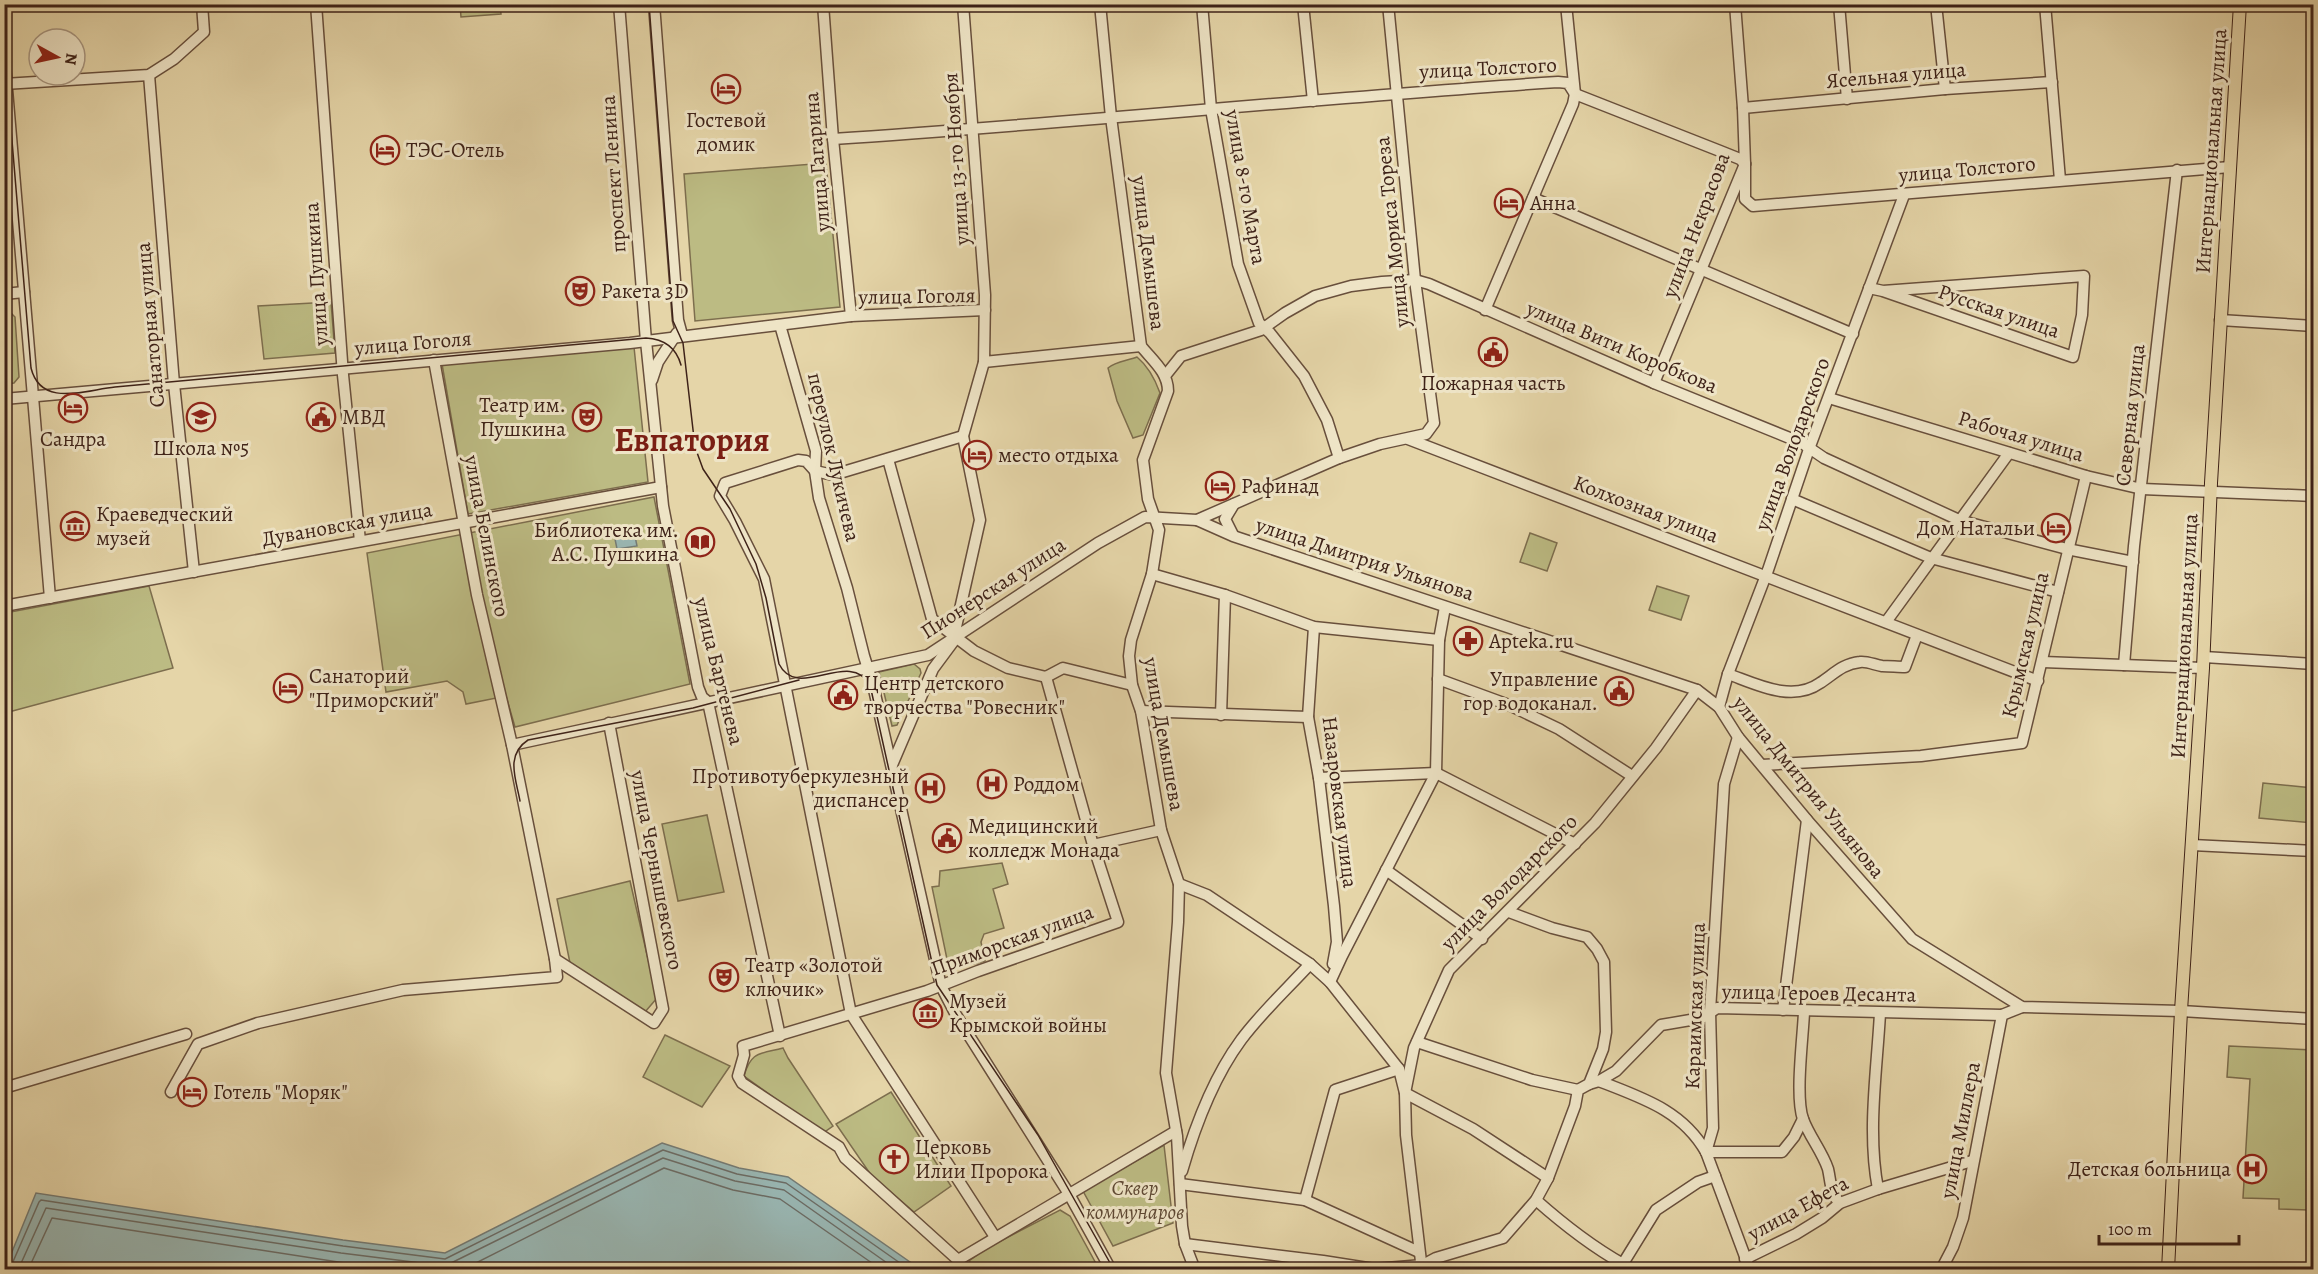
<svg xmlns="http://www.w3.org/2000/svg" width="2318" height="1274" font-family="Alegreya,serif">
	<rect width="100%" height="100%" fill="#e5d5a8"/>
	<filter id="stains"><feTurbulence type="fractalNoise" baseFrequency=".00333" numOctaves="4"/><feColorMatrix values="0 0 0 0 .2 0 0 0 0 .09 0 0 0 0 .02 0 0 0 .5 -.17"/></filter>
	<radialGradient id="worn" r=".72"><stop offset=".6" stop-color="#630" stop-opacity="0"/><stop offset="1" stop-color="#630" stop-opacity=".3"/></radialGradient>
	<g fill="#bcbb83" stroke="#7d6e4e" stroke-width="1.5">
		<polygon points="460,5 500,5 501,14 461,17"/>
		<polygon points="826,163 840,307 695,321 684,174"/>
		<polygon points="331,302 335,353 264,359 258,306"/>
		<polygon points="5,311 9,311 15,317 19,377 14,383 5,384"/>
		<polygon points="634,347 648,482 468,514 442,364"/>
		<path d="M1137 357C1149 367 1155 379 1160 393L1143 435 1133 438 1117 401 1108 368C1116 361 1127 361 1137 357Z"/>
		<polygon points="654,497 690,684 515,727 506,696 466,704 463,692 447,681 386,692 367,553"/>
		<polygon points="1530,533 1557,543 1547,571 1520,562"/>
		<polygon points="149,586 173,668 5,713 5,613"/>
		<polygon points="1657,586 1689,596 1681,620 1649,610"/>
		<polygon points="914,664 920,669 921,673 897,725 892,726 879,672"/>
		<polygon points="2263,783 2313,788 2313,823 2259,818"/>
		<polygon points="707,815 724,892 678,901 662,824"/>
		<polygon points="1002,863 1008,884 993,889 1004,928 984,934 981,942 985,961 958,968 948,964 932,887 939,886 940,871"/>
		<polygon points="630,881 657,998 645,1012 570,963 557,899"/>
		<polygon points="665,1035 730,1066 702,1107 643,1077"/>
		<polygon points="2229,1046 2313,1050 2313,1116 2309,1210 2279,1209 2279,1199 2243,1198 2250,1079 2227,1077"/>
		<path d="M783 1048 788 1058 833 1126 823 1133 744 1076C751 1051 760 1054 783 1048Z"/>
		<polygon points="891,1092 951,1186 914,1212 871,1175 836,1124"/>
		<polygon points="1164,1145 1173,1223 1113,1246 1083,1191"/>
		<polygon points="1060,1210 1070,1216 1099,1269 978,1269 969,1261 987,1248"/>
	</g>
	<g fill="#99b6b2" stroke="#757b74" stroke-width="1.5">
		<polygon points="633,526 637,546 617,549 613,529"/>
		<polygon points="662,1143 739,1168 788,1177 920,1269 5,1269 36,1193 343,1240 445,1253"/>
	</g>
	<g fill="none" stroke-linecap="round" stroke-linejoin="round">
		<g stroke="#6c6c65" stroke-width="1.5">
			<polyline points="4,1267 12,1264 39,1202 41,1200 343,1246 445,1259 663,1150 737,1174 786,1183 910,1270"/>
			<polyline points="18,1270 46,1208 341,1253 445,1266 663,1158 735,1181 784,1190 897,1270"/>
			<polyline points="28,1270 52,1218 390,1270"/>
			<polyline points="462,1270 664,1168 733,1190 780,1199 882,1270"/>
		</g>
		<g stroke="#684f3c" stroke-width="13">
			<g id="minor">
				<polyline points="316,4 343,375 360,541"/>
				<polyline points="619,4 646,341 663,506 698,687 702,697 708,702 780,1036"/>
				<polyline points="654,4 678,320 682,335"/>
				<polyline points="823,4 833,139 851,316"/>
				<polyline points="963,4 985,295 984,362 1141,346"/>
				<path d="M1100 4 1111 117 1141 346C1152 360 1168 372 1168 391L1143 460 1148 499 1159 530 1152 574 1131 640 1129 656 1132 685 1141 711 1161 830 1179 884 1178 922 1166 1073 1177 1136 1182 1226 1185 1244 1195 1270"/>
				<polyline points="1202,4 1211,109 1238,264 1259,323 1270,333 1304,376 1327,420 1339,458"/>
				<polyline points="1303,4 1313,101"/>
				<polyline points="1839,4 1847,99"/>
				<polyline points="1936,4 1945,89"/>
				<polyline points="2045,4 2060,180"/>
				<polyline points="4,54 50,598"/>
				<polyline points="149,75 174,384 194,572"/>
				<polyline points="4,84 149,75 174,59 204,32 202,4"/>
				<polyline points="1743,108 1945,89 2052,82"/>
				<path d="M833 139C1075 123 1316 98 1558 82L1568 83 1575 94 1720 151 1740 159 1745 164"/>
				<polyline points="1745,164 1745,199 1753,206 2230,167"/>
				<polyline points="1533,198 1853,334"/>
				<polyline points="1869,288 1883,291 2084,276 2082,315 2073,357 1883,291"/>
				<polyline points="4,294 24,292"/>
				<polyline points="1485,310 1573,104 1575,94 1566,4"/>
				<polyline points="2220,320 2314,326"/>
				<polyline points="780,325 816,451 815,471 819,498 847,588 864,656 873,685 941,986 956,1015 1069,1194 1111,1270"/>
				<polyline points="1165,376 1181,356 1261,330 1285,313 1315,296 1351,286 1382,282 1415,280 1429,284 1654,383 1802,443 1824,458 1959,520 2067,549 2133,562"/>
				<polyline points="652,380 658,362 677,333"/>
				<polyline points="1654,383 1745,164 1743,108 1735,4"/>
				<polyline points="1829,398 2086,476 2142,489 2314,496"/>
				<polyline points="4,399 630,343 851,316 985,310"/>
				<polyline points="963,436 833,475 815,471 806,461 798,460 725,483 720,496 735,521 764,579 851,1014 995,1237"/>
				<polyline points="1408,439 2038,681"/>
				<polyline points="888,459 932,619 974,651 1008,668 1046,677 1063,668 1132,685"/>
				<polyline points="1792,499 1931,558 2058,592"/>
				<polyline points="1197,520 1233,536 1697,690 1719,707 1738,737 1807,820 1912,939 2022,1007 2181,1011 2314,1019"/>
				<polyline points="1233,535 1225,519 1234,504"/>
				<polyline points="1152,574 1225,595 1314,627 1439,640 1445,607"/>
				<polyline points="4,606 661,487"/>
				<polyline points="1886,622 2009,453"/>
				<polyline points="1314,627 1308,717 1319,778 1334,906 1337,942 1333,964"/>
				<polyline points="2204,657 2314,664"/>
				<polyline points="2043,662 2203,668"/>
				<polyline points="2124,665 2134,546 2177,170"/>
				<path d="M1728 674C1756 684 1792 703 1820 683 1834 674 1842 664 1860 662 1867 661 1875 665 1882 666 1890 666 1898 667 1905 667L1917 635"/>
				<polyline points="1046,677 1093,845 1118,922 978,971 927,991 743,1046 744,1055 738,1076 742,1083 839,1147 845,1158 958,1260 1176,1131"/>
				<polyline points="1438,679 1509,705 1559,729 1632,776"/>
				<polyline points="1719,707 1728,674 1768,570 1809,449 1904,195"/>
				<polyline points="1141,711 1308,717"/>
				<polyline points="1221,715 1225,595"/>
				<polyline points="512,745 928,655 1098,543 1145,517 1197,520 1339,458 1380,444 1426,434 1434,423 1415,280 1388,4"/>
				<polyline points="892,765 933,669 956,638 956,627 980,520 963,436 984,362"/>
				<polyline points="1762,765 1921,756 2022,743 2086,476"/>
				<polyline points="1319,778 1436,773 1575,844"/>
				<polyline points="1093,845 1161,830"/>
				<polyline points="2192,845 2314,851"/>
				<polyline points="1386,870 1482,939"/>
				<polyline points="1179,884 1207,895 1310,964 1330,982 1399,1069 1405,1093 1473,1129 1548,1178"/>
				<polyline points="555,959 654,1023 663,1009 609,723"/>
				<polyline points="1330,982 1342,956 1436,773 1439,640"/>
				<polyline points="1783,1010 1807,820"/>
				<path d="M1804 1012C1803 1037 1795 1097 1803 1119 1809 1136 1822 1151 1828 1169 1831 1182 1830 1194 1840 1203"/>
				<polyline points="1417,1042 1532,1080 1578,1090"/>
				<path d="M1599 1081C1642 1098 1682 1110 1706 1152L1750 1270"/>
				<polyline points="1589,1084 1599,1081 1616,1071 1661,1025 1702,1018 1717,1008 2002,1015"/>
				<polyline points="4,1088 186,1034"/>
				<polyline points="171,1092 198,1044 258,1023 403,990 557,977 555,959 512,745 477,595 434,360"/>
				<polyline points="1706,1152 1713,1128 1710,1011 1724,784 1738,737"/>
				<polyline points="1706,1152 1782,1152 1794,1137 1803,1119"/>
				<path d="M1182 1171C1195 1126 1213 1078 1241 1040 1261 1013 1287 989 1310 964"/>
				<polyline points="1180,1184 1305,1200 1419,1252"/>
				<path d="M1878 1189C1867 1132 1877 1070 1880 1013"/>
				<polyline points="1305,1200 1335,1090 1399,1069"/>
				<path d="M1536 1200C1563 1224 1591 1246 1623 1264"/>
				<polyline points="1185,1244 1323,1261 1374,1269 1423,1265 1428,1269"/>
				<polyline points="1745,1259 1796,1234 1822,1218 1840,1203 1878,1189 1972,1161"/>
				<polyline points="1423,1265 1436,1258 1503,1238 1536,1200 1548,1178 1575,1106 1578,1090 1589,1084 1603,1049 1606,1032 1604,962 1597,949 1587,937 1552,928 1509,912"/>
				<polyline points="1422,1270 1406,1135 1405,1093 1414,1048 1449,970 1595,823 1656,748 1697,690"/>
				<polyline points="1619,1270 1656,1210 1698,1182 1715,1176"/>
				<polyline points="1941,1270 1953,1247 1963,1218 2002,1015 2022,1007"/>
			</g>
		</g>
		<g stroke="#3e2218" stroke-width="14">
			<polyline id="major" points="2168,1270 2181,1011 2203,668 2211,483 2240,4"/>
		</g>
		<use href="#minor" stroke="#eee4c6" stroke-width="10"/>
		<use href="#major" stroke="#e5d5a8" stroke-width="12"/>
		<g stroke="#3e2218" stroke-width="1.5">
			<path d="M649 4 673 321 683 343 695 447 703 469 730 509 756 564 766 598 779 664C798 702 849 648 870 685L937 985 1038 1135 1114 1270"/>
			<path d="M4 45 31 368C41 408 85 390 115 387L646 338C664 339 676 347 681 365"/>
			<path d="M520 801C516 779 505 755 528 740L693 708 799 680"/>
		</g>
	</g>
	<defs>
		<g id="hotel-ring" transform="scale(1.5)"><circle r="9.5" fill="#eee4c6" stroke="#8f2418" stroke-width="1.5"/><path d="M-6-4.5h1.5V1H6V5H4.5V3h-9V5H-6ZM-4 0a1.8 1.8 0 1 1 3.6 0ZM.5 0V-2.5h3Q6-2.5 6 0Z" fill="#8f2418"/></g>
		<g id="theatre-ring" transform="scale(1.5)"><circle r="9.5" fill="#eee4c6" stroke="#8f2418" stroke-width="1.5"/><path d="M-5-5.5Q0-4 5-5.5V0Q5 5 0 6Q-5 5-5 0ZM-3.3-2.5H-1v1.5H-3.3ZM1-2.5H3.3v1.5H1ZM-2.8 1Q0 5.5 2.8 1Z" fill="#8f2418"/></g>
		<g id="civic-ring" transform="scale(1.5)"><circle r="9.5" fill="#eee4c6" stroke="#8f2418" stroke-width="1.5"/><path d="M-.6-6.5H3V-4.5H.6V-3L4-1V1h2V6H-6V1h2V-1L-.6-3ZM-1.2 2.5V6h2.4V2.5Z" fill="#8f2418"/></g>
		<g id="school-ring" transform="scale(1.5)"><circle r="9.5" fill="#eee4c6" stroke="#8f2418" stroke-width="1.5"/><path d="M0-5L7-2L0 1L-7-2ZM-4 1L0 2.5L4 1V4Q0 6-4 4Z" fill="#8f2418"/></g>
		<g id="museum-ring" transform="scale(1.5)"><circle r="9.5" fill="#eee4c6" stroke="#8f2418" stroke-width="1.5"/><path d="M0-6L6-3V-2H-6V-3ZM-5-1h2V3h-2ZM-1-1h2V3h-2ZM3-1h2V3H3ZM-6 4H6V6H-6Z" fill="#8f2418"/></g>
		<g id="library-ring" transform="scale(1.5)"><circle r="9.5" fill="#eee4c6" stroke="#8f2418" stroke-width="1.5"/><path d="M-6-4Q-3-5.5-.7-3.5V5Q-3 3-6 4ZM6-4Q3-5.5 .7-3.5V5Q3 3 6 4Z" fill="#8f2418"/></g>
		<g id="pharmacy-ring" transform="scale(1.5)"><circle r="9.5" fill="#eee4c6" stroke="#8f2418" stroke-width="1.5"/><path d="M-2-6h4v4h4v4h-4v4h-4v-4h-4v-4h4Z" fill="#8f2418"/></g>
		<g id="hospital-ring" transform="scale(1.5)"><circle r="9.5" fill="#eee4c6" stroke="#8f2418" stroke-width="1.5"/><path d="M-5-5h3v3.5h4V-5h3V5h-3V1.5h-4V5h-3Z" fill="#8f2418"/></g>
		<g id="church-ring" transform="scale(1.5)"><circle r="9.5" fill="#eee4c6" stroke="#8f2418" stroke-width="1.5"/><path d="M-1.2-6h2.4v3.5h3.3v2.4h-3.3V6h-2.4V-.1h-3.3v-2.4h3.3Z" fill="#8f2418"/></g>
	</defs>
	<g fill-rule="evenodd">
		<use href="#hotel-ring" x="726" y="89"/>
		<use href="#hotel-ring" x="385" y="150"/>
		<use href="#hotel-ring" x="1509" y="203"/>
		<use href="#theatre-ring" x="580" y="291"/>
		<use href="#civic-ring" x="1493" y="352"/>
		<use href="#hotel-ring" x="73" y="408"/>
		<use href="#school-ring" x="201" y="417"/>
		<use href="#civic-ring" x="321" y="417"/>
		<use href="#theatre-ring" x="587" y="417"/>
		<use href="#hotel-ring" x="977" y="455"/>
		<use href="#hotel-ring" x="1220" y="486"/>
		<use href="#museum-ring" x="75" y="526"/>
		<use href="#hotel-ring" x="2056" y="528"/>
		<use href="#library-ring" x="700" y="542"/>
		<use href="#pharmacy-ring" x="1468" y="641"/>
		<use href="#hotel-ring" x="288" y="688"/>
		<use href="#civic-ring" x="1619" y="691"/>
		<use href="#civic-ring" x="843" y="695"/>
		<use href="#hospital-ring" x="992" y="784"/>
		<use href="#hospital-ring" x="930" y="788"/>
		<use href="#civic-ring" x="947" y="838"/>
		<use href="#theatre-ring" x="724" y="977"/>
		<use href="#museum-ring" x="928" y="1013"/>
		<use href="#hotel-ring" x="192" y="1092"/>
		<use href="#church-ring" x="894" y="1159"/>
		<use href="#hospital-ring" x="2252" y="1169"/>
	</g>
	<g text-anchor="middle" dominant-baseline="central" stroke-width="6" stroke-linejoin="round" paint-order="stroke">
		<g font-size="21" fill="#3e2218" stroke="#eee4c6">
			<text transform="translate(1488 68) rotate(-3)">улица Толстого</text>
			<text transform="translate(1896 75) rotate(-5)">Ясельная улица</text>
			<text transform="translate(2211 151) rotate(-86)">Интернациональная улица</text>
			<text transform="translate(956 159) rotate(-94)">улица 13-го Ноября</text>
			<text transform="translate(817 162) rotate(-95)">улица Гагарина</text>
			<text transform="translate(1967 169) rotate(-5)">улица Толстого</text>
			<text transform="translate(613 174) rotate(-94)">проспект Ленина</text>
			<text transform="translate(1246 187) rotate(80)">улица 8-го Марта</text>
			<text transform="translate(1696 225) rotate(-69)">улица Некрасова</text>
			<text transform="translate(1392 232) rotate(-96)">улица Мориса Тореза</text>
			<text transform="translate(1149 253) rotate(83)">улица Демышева</text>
			<text transform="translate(316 274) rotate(-94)">улица Пушкина</text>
			<text transform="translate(917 296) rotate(-1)">улица Гоголя</text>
			<text transform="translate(1999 311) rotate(19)">Русская улица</text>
			<text transform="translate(150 325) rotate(-95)">Санаторная улица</text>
			<text transform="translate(413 343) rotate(-5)">улица Гоголя</text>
			<text transform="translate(1622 347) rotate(23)">улица Вити Коробкова</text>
			<text transform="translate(2130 415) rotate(-84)">Северная улица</text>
			<text transform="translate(2021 436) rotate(17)">Рабочая улица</text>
			<text transform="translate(1792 444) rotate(-70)">улица Володарского</text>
			<text transform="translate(834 457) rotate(77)">переулок Лукичева</text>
			<text transform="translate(1646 509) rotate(21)">Колхозная улица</text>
			<text transform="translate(347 524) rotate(-10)">Дувановская улица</text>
			<text transform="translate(487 536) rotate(79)">улица Белинского</text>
			<text transform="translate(1365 559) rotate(18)">улица Дмитрия Ульянова</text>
			<text transform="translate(993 588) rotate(-33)">Пионерская улица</text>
			<text transform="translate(2184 636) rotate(-87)">Интернациональная улица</text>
			<text transform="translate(2025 645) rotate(-77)">Крымская улица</text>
			<text transform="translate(719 671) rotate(76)">улица Бартенева</text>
			<text transform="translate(1164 734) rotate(80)">улица Демышева</text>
			<text transform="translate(1809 787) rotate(51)">улица Дмитрия Ульянова</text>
			<text transform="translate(1340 802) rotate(83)">Назаровская улица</text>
			<text transform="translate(657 870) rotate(79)">улица Чернышевского</text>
			<text transform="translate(1509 882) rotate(-45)">улица Володарского</text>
			<text transform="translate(1012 940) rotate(-20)">Приморская улица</text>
			<text transform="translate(1819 993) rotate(1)">улица Героев Десанта</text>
			<text transform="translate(1695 1006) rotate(-88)">Караимская улица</text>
			<text transform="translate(1960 1130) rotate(-79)">улица Миллера</text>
			<text transform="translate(1798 1208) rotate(-29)">улица Ефета</text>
		</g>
		<g font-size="21" fill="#3e2218" stroke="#eee4c6" text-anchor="start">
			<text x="726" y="120" text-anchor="middle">Гостевой<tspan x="726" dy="24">домик</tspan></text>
			<text x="406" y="150">ТЭС-Отель</text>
			<text x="1530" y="203">Анна</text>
			<text x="601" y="291">Ракета 3D</text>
			<text x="1493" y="383" text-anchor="middle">Пожарная часть</text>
			<text x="566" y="405" text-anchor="end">Театр им.<tspan x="566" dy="24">Пушкина</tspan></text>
			<text x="342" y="417">МВД</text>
			<text x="73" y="439" text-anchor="middle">Сандра</text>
			<text x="201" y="448" text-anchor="middle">Школа №5</text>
			<text x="998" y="455">место отдыха</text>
			<text x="1241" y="486">Рафинад</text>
			<text x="96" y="514">Краеведческий<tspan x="96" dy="24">музей</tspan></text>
			<text x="2035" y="528" text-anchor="end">Дом Натальи</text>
			<text x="679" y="530" text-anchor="end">Библиотека им.<tspan x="679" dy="24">А.С. Пушкина</tspan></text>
			<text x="1489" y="641">Apteka.ru</text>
			<text x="309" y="676">Санаторий<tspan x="309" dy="24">"Приморский"</tspan></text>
			<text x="1598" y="679" text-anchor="end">Управление<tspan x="1598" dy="24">гор водоканал.</tspan></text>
			<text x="864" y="683">Центр детского<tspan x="864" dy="24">творчества "Ровесник"</tspan></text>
			<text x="909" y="776" text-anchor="end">Противотуберкулезный<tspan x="909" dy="24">диспансер</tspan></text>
			<text x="1013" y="784">Роддом</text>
			<text x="968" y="826">Медицинский<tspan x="968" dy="24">колледж Монада</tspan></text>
			<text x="745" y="965">Театр «Золотой<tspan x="745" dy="24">ключик»</tspan></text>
			<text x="949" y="1001">Музей<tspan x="949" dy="24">Крымской войны</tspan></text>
			<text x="213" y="1092">Готель "Моряк"</text>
			<text x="915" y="1147">Церковь<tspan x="915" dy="24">Илии Пророка</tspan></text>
			<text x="2231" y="1169" text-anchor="end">Детская больница</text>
		</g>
		<g font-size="21" font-style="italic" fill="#5e4833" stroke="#eee4c6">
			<text x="1135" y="1188">Сквер<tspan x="1135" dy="24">коммунаров</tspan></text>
		</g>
		<g font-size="33" font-weight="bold" fill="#7a1f14" stroke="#eee4c6">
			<text x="692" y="439">Евпатория</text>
		</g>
	</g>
	<rect width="2318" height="1274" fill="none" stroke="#e5d5a8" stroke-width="24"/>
	<rect x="6" y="6" width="2306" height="1262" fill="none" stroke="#3e2218" stroke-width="3"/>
	<rect x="12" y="12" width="2294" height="1250" fill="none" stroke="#3e2218" stroke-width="1.5"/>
	<g transform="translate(57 57) rotate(98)"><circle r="28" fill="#eee4c6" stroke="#a89680" stroke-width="1.5"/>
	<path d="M0-4.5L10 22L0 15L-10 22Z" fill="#8f2418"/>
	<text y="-9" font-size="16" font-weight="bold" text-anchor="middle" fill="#3e2218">N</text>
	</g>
	<path d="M2099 1235v9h140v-9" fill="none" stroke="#3e2218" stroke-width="3"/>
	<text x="2108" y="1235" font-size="18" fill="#3e2218" stroke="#eee4c6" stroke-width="4.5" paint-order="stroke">100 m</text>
	<rect width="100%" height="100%" filter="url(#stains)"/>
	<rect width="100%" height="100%" fill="url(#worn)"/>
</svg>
